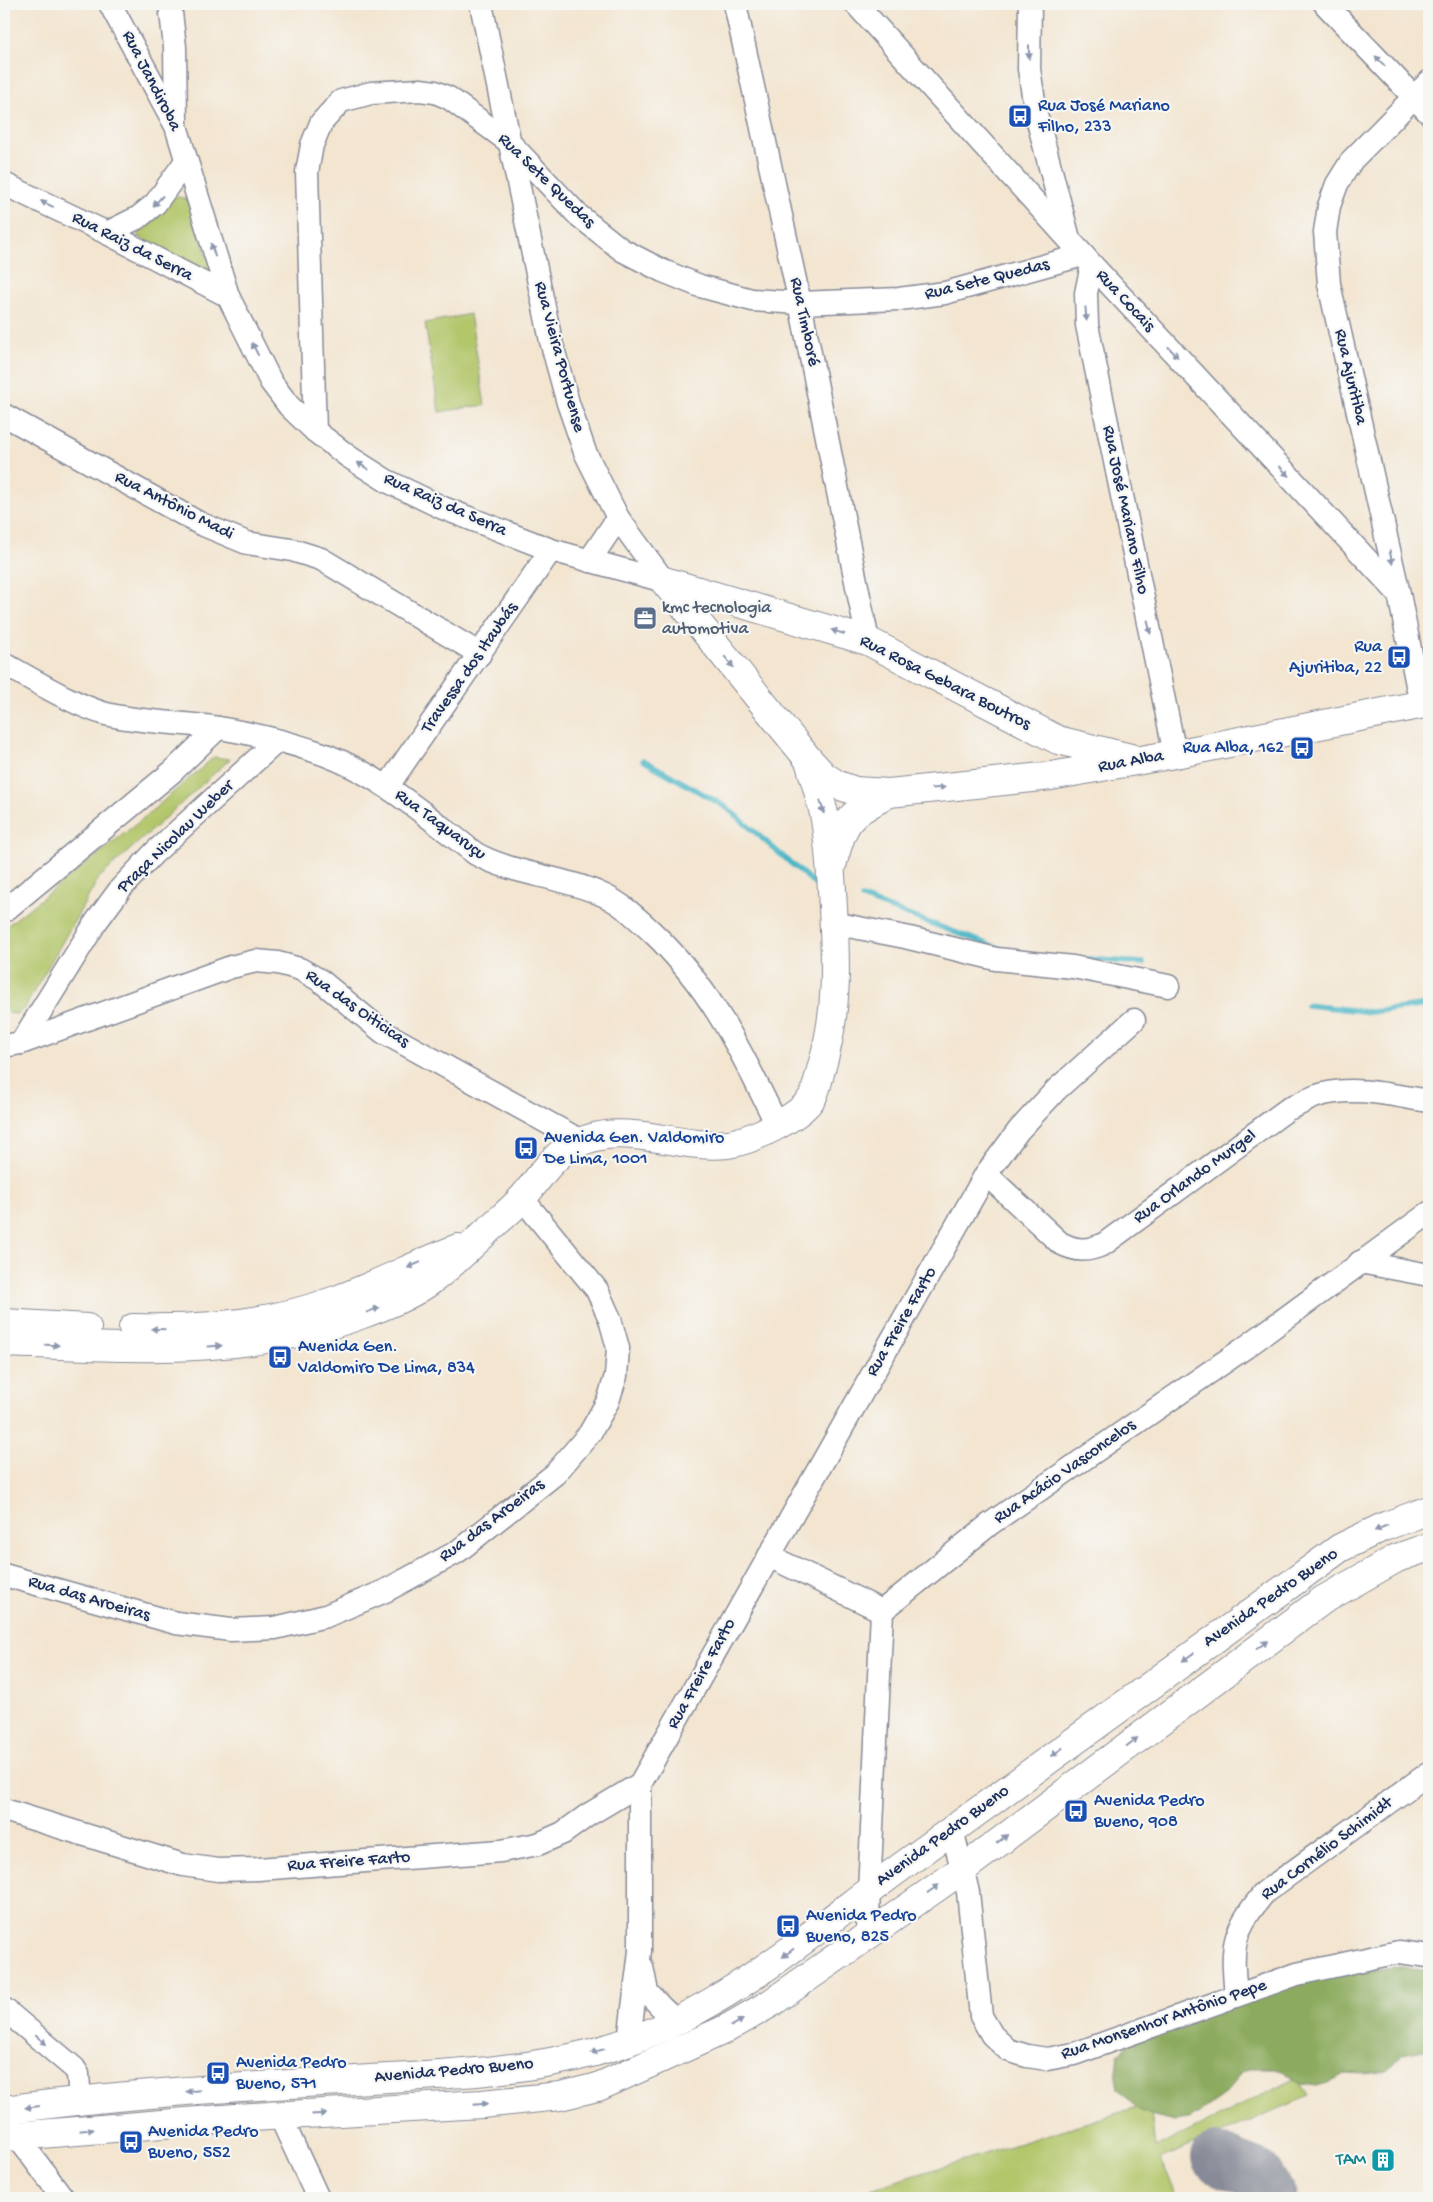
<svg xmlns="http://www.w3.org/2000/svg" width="1433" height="2202" font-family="'Gochi Hand',sans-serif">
	<rect width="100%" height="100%" fill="#f6f6f2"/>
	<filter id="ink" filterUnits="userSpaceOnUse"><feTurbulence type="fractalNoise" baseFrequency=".02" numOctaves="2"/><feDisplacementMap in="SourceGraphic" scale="10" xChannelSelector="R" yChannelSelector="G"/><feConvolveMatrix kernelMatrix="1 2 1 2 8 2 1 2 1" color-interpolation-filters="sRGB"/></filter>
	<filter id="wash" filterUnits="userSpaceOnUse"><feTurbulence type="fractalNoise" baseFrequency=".0096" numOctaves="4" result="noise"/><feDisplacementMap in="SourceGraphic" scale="20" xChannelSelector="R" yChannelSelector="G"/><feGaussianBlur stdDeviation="1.12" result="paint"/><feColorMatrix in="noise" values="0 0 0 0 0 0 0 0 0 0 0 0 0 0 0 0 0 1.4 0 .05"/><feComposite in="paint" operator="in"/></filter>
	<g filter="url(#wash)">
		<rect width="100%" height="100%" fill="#f3e5d0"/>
		<g fill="#b2c66a" stroke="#667a64">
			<polygon points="175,196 187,199 213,272 208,275 137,236"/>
			<polygon points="470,314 485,405 439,412 425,323"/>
			<polygon points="214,757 230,759 99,878 24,1009 16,1014 10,1013 4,1007 4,928 140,821"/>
			<polygon points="1297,2078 1308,2096 1160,2159 1178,2198 841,2198 1150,2103 1155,2148"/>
		</g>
		<polygon fill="#8dab5e" stroke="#546d5e" points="1392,1967 1423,1970 1429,1972 1429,2049 1402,2054 1388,2069 1380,2072 1365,2074 1344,2073 1328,2083 1317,2086 1301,2084 1283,2070 1272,2068 1248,2068 1240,2073 1227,2093 1201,2112 1188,2119 1175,2121 1154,2116 1139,2110 1119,2089 1116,2071 1118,2055 1128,2043 1302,1979"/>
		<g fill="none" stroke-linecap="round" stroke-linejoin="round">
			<g stroke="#49b5c6" stroke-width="5.5">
				<polyline points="643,760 726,807 816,885"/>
				<polyline points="862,898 1001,949"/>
				<polyline points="1086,959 1143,963"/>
				<polyline points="1307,1005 1371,1012 1429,1005"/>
			</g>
			<polyline stroke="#878a97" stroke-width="50" points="1216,2158 1258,2175 1272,2198"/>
		</g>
	</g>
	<g filter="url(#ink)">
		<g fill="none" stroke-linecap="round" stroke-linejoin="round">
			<g stroke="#878a97" stroke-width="25">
				<g id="street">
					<polyline points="110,4 176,126 228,296 271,382 289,406 315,431 349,457 387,481 443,508 551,550 664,581"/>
					<polyline points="170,4 175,47 176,122"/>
					<polyline points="481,4 551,341 568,403 585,452 618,518 664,581"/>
					<polyline points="735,4 800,303 868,641"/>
					<polyline points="856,4 1092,265 1399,594"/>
					<polyline points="1030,4 1029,69 1036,114 1068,235"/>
					<polyline points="1325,4 1429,113"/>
					<polyline points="4,184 107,233 228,296"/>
					<polyline points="107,233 139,217 155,204 186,161"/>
					<polyline points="1092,265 1086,293 1087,325 1175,754"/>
					<polyline points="4,415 199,523 247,543 292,550 321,559 480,654"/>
					<polyline points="315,431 307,172 312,145 321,123 341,101 371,93 420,90 435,92 449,98 509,142 578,215 622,250 663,271 700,286 752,300 800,303 899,299 945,293 1083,255"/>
					<polyline points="589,561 618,518"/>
					<path d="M4 664C36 681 72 704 106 714 143 723 181 722 219 728 249 733 281 740 311 750 374 769 425 815 476 854 515 875 562 876 603 895 621 903 637 918 651 931 710 986 743 1054 777 1125"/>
					<polyline points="1421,705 1399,594 1329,284 1325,232 1329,206 1337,184 1352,160 1429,82"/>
					<polyline points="387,787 551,550"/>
					<polyline points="4,911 172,772 218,728"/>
					<polyline points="833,923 905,937 996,959 1073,967 1168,986"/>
					<polyline points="21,1043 96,922 121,888 154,853 277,741"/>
					<polyline points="4,1046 21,1043 231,967 256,961 278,963 300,969 321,981 383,1032 581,1141"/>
					<path d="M986 1174 1060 1243C1076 1251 1087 1252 1104 1244L1288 1109C1299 1105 1309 1098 1320 1095 1354 1085 1395 1096 1429 1101"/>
					<polyline points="1360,1262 1429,1275"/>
					<polyline points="769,1556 882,1611"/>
					<polyline points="4,1575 176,1623 231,1630 275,1628 326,1616 385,1591 457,1552 555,1474 590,1433 608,1401 616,1376 618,1348 610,1319 597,1290 522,1198"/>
					<polyline points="4,1810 183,1865 218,1870 258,1869 501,1851 538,1844 563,1833 588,1815 640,1784 986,1174 1019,1130 1056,1090 1134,1020"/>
					<polyline points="952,1830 968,1892 981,2016 992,2035 1008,2050 1027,2056 1047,2059 1074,2054 1297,1974 1399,1952 1429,1956"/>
					<polyline points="867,1936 882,1611 990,1524 1246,1347 1429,1213"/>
					<polyline points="642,1967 647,1992 661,2007 676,2021"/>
					<path d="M1236 1995C1231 1944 1232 1932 1265 1892L1429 1773"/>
					<polyline points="4,2009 74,2068 78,2074 80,2101"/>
					<polyline points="629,2041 640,1951 640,1784"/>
					<polyline points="280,2116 318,2198"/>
					<polyline points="16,2135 63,2198"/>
				</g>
			</g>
			<g stroke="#878a97" stroke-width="30">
				<g id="secondary">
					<polyline points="664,581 809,760 824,776 838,785 855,791 889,793 1051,776 1175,754 1429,703"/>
					<polyline points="664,581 868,641 1058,740 1131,758"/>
					<path d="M833 862C845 816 849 816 889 793"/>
					<polyline points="4,1323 87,1328"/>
					<path d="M133 1328C201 1330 271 1324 336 1300 377 1285 417 1264 458 1248"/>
					<path d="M4 1343C126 1347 242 1358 360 1315 385 1306 410 1296 432 1280 452 1265 470 1247 488 1230 500 1219 513 1209 524 1196 539 1179 550 1159 570 1147 621 1117 674 1150 728 1144 750 1141 802 1117 813 1096 817 1088 819 1076 822 1066 838 1010 836 965 833 907 831 876 830 845 824 814 820 796 814 778 809 760"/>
					<path d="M4 2110C120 2094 239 2087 356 2080 436 2075 517 2073 595 2052 715 2020 809 1933 908 1862 1052 1758 1195 1652 1340 1548L1383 1527 1429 1510"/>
					<polyline points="4,2137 235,2118 482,2104 560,2096 598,2087 726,2029 771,2003 963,1869 1323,1600 1397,1558 1429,1547"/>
				</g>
			</g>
			<use href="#street" stroke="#fff" stroke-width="22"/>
			<use href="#secondary" stroke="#fff" stroke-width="28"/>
		</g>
		<defs><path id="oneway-solid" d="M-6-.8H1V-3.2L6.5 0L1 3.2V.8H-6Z" transform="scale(1.25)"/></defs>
		<g fill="#8d97ae">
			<use href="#oneway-solid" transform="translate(1029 52) rotate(90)"/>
			<use href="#oneway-solid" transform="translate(1380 61) rotate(-134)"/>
			<use href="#oneway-solid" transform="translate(158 201) rotate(133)"/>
			<use href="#oneway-solid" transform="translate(47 204) rotate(-155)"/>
			<use href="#oneway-solid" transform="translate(213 250) rotate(-107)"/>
			<use href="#oneway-solid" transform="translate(1086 314) rotate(85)"/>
			<use href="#oneway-solid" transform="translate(255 349) rotate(-117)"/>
			<use href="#oneway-solid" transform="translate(1173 352) rotate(47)"/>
			<use href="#oneway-solid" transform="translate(363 466) rotate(-148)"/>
			<use href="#oneway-solid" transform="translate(1284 471) rotate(47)"/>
			<use href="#oneway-solid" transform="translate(1391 557) rotate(78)"/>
			<use href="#oneway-solid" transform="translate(1149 627) rotate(78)"/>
			<use href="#oneway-solid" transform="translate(838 632) rotate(-163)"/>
			<use href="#oneway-solid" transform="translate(729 662) rotate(51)"/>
			<use href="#oneway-solid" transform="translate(938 788) rotate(-6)"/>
			<use href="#oneway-solid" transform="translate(822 807) rotate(75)"/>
			<use href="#oneway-solid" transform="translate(414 1265) rotate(157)"/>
			<use href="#oneway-solid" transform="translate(373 1310) rotate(-20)"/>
			<use href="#oneway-solid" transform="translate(158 1329) rotate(-179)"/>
			<use href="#oneway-solid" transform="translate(52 1345) rotate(2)"/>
			<use href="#oneway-solid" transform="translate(215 1346) rotate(-3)"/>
			<use href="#oneway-solid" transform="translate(1381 1528) rotate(156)"/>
			<use href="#oneway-solid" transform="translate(1262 1645) rotate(-37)"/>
			<use href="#oneway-solid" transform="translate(1188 1657) rotate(144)"/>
			<use href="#oneway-solid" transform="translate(1132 1742) rotate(-37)"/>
			<use href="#oneway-solid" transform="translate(1057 1752) rotate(144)"/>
			<use href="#oneway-solid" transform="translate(1002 1839) rotate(-37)"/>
			<use href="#oneway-solid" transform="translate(933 1889) rotate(-35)"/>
			<use href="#oneway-solid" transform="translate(788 1953) rotate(143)"/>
			<use href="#oneway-solid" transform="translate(737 2023) rotate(-30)"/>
			<use href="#oneway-solid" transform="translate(41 2040) rotate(40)"/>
			<use href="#oneway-solid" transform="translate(598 2051) rotate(163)"/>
			<use href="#oneway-solid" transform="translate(193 2091) rotate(175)"/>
			<use href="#oneway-solid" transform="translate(481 2104) rotate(-5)"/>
			<use href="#oneway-solid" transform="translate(32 2107) rotate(173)"/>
			<use href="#oneway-solid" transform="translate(319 2114) rotate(-3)"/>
			<use href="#oneway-solid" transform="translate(87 2130) rotate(-6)"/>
		</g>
	</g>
	<defs>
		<g id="bus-square" transform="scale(1.25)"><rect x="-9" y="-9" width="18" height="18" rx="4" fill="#1a4fb4" stroke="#f6f6f2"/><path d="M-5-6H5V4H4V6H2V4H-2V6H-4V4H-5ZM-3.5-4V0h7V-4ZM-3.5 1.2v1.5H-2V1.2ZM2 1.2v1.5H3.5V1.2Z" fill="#fff"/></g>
		<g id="office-square" transform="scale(1.25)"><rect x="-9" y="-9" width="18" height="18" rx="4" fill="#5c6f8a" stroke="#f6f6f2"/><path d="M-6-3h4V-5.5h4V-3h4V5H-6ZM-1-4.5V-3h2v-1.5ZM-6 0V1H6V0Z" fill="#fff"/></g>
		<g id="building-square" transform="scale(1.25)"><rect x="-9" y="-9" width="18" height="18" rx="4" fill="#0f9aa8" stroke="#f6f6f2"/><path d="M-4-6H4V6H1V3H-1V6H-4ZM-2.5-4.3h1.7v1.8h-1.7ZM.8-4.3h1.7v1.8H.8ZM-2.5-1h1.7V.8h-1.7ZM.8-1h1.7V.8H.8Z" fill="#fff"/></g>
	</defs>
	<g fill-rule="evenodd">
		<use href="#bus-square" x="1020" y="116"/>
		<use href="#office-square" x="645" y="618"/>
		<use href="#bus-square" x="1399" y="657"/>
		<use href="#bus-square" x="1302" y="748"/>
		<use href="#bus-square" x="526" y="1148"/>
		<use href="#bus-square" x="280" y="1357"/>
		<use href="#bus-square" x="1076" y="1811"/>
		<use href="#bus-square" x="788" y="1926"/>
		<use href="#bus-square" x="218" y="2073"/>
		<use href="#bus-square" x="131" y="2142"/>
		<use href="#building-square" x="1383" y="2160"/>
	</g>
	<g text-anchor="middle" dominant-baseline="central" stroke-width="4.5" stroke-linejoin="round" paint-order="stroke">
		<g font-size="18" fill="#1b2f5e" stroke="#f6f6f2">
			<text transform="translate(151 81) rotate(63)">Rua Jandiroba</text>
			<text transform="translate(546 181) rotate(44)">Rua Sete Quedas</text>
			<text transform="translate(132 247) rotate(27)">Rua Raiz da Serra</text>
			<text transform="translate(987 280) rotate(-14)">Rua Sete Quedas</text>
			<text transform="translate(1125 301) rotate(47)">Rua Cocais</text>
			<text transform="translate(804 322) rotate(78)">Rua Timboré</text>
			<text transform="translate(559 357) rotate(75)">Rua Vieira Portuense</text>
			<text transform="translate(1350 377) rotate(77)">Rua Ajuritiba</text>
			<text transform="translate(445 505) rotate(24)">Rua Raiz da Serra</text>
			<text transform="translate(174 506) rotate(27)">Rua Antônio Madi</text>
			<text transform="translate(1125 510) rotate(78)">Rua José Mariano Filho</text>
			<text transform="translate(470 668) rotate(-55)">Travessa dos Itaubás</text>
			<text transform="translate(945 683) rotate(27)">Rua Rosa Gebara Boutros</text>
			<text transform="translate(1131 762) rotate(-10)">Rua Alba</text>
			<text transform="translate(440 825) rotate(36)">Rua Taquaruçu</text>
			<text transform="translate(176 837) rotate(-44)">Praça Nicolau Weber</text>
			<text transform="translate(357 1009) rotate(35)">Rua das Oiticicas</text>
			<text transform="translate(1195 1177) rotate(-36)">Rua Orlando Murgel</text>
			<text transform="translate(902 1322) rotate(-60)">Rua Freire Farto</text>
			<text transform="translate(1065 1472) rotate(-35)">Rua Acácio Vasconcelos</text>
			<text transform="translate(492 1521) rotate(-37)">Rua das Aroeiras</text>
			<text transform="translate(1271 1598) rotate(-35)">Avenida Pedro Bueno</text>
			<text transform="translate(89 1599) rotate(16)">Rua das Aroeiras</text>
			<text transform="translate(702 1674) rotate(-61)">Rua Freire Farto</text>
			<text transform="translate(943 1836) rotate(-36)">Avenida Pedro Bueno</text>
			<text transform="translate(1327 1849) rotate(-37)">Rua Cornélio Schimidt</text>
			<text transform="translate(349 1862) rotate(-4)">Rua Freire Farto</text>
			<text transform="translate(1164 2020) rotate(-19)">Rua Monsenhor Antônio Pepe</text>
			<text transform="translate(454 2071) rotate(-5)">Avenida Pedro Bueno</text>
		</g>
		<g font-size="18" fill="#164399" stroke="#f6f6f2" text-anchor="start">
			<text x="1038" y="106">Rua José Mariano<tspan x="1038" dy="21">Filho, 233</tspan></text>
			<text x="1382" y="647" text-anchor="end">Rua<tspan x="1382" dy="21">Ajuritiba, 22</tspan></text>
			<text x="1284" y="748" text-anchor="end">Rua Alba, 162</text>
			<text x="544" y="1138">Avenida Gen. Valdomiro<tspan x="544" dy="21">De Lima, 1001</tspan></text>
			<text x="298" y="1347">Avenida Gen.<tspan x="298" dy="21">Valdomiro De Lima, 834</tspan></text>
			<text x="1094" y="1801">Avenida Pedro<tspan x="1094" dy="21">Bueno, 908</tspan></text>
			<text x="806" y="1916">Avenida Pedro<tspan x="806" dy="21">Bueno, 825</tspan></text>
			<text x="236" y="2063">Avenida Pedro<tspan x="236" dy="21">Bueno, 571</tspan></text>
			<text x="148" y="2132">Avenida Pedro<tspan x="148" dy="21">Bueno, 552</tspan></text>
		</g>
		<g font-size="18" fill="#4e5e75" stroke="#f6f6f2" text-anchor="start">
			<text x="662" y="608">kmc tecnologia<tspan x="662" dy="21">automotiva</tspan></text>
		</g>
		<g font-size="18" fill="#0d838f" stroke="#f6f6f2" text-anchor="end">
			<text x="1366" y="2160">TAM</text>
		</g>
	</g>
	<rect width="1433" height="2202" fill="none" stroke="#f6f6f2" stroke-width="20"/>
</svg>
